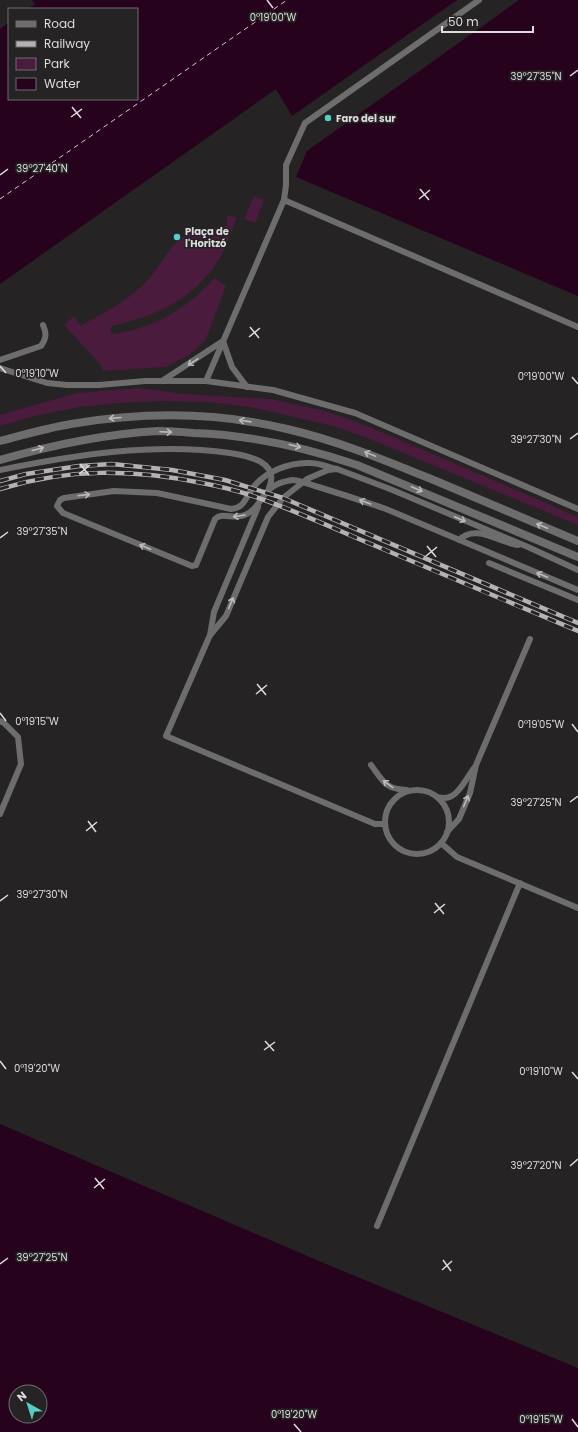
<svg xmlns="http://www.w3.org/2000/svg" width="578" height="1432" viewBox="0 0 578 1432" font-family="Poppins,sans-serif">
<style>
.green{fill:#4b1b3e}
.water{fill:#26021d;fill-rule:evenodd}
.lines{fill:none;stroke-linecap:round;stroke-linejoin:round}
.ferry{stroke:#f6b6e1;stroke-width:1;stroke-dasharray:5 4;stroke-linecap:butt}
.lane{stroke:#6e6d6e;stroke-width:6}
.street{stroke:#6e6d6e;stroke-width:8}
.rail-casing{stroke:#b4b2b3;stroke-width:4.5}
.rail{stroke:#252324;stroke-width:3;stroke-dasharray:9;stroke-linecap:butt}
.oneway{stroke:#bcbbbc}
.ticks{fill:none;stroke:#dedcdd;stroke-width:1.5}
.poi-dot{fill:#55cec5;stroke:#252324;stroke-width:1.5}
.labels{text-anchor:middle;stroke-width:3.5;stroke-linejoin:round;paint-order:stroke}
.poi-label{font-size:10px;font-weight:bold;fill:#dedcdd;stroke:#252324;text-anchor:start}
.ticks-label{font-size:10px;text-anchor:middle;fill:#dedcdd;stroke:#252324;stroke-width:3.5;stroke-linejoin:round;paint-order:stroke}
</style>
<rect width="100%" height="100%" fill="#252324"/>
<g class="green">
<polygon points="254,196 264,200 255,223 244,219"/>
<path d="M227 216 237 217C232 229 228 242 222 254 198 297 158 316 112 326L110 329 112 334C152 329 188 309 214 278L226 286 205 341 189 355 166 367 102 371 101 365 64 325 74 316 80 326C102 314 124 303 142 286 160 270 170 239 194 231 204 227 216 227 227 226Z"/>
<polygon points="140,388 184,394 271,399 325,411 346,418 391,436 578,517 578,525 370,439 333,426 251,407 208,402 160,401 119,403 80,407 39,415 0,426 0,415 77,393"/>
</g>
<g class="water">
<polygon points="32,0 457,0 292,116 276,89 0,284 0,29 9,22 9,99 137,99 137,9 28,9 35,4"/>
<polygon points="519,0 578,0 578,296 296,177 307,151"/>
<path d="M0 1124 326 1264 578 1368V1432H0ZM16 1392H40V1416H16Z"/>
</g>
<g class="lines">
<polyline class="ferry" points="0,199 287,0"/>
<g class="lane">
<polyline points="284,200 578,327"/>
<path d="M0 360 41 346C46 339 47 334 43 325"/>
<polyline points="0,368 47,383 67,385 99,385 145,381 206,381 273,390 355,413 578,509"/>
<polyline points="162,381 223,341 232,367 247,387"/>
<polyline points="206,381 284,200 286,185 286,165 305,123 479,0"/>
<path d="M337 469C328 467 319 463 310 463 289 462 264 472 252 489 245 499 244 508 231 509L157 493 114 491 64 498 60 500 57 506 63 513 192 566 196 565 215 519C223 511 235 521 247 514 260 508 262 492 274 486 279 483 286 481 292 480 299 480 308 484 315 486 339 493 362 501 386 509L578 590"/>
<path d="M0 470C74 455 155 442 230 453 249 456 280 462 269 488"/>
<polyline points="258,507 214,612 210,635 166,736 375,824 384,824"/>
<path d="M459 540C476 523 499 543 518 545"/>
<polyline points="489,563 578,600"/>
<polyline points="211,634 226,616 268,517 283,498 307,479 328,470 337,469 390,489 528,547 578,570"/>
<polyline points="0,721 4,723 18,737 21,764 0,814"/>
<path d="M371 765C384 782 385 789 407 790"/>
<circle cx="417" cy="822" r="32"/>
<path d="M438 797C456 803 465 780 474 768"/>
<polyline points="447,832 459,819 470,793 476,765 530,639"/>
<polyline points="441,843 457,857 578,908"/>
<polyline points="377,1226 520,883"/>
</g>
<g class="street">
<path d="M0 441C23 435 47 428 71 424 142 412 217 412 287 429 339 441 387 461 436 481 483 501 531 521 578 541"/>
<path d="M0 460C52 445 104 434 158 431 170 431 182 432 194 433 250 435 304 447 357 465L578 557"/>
</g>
<g class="rail-casing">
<g id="rail">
<polyline points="0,481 26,474 79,466 112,464 172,470 225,480 283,498 578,623"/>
<path d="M0 489C68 468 133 469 202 483 218 486 235 490 250 495 295 510 339 531 383 549 448 577 513 604 578 631"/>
</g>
</g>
<use href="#rail" class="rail"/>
</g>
<defs><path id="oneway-shaft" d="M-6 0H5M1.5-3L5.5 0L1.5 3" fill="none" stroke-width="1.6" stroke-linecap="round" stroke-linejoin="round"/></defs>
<g class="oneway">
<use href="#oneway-shaft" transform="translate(193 362) rotate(146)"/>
<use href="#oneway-shaft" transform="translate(115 418) rotate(175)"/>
<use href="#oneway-shaft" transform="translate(245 421) rotate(-172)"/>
<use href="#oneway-shaft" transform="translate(166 432) rotate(2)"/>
<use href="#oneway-shaft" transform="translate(295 446) rotate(14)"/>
<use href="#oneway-shaft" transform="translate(38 449) rotate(-15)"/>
<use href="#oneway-shaft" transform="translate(370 454) rotate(-158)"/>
<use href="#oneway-shaft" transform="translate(417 489) rotate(23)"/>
<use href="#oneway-shaft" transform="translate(84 495) rotate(-7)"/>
<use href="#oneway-shaft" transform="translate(365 502) rotate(-160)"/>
<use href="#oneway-shaft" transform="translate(239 516) rotate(171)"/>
<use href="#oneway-shaft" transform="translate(460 519) rotate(23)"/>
<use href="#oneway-shaft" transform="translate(542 526) rotate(-157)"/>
<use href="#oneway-shaft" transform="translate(145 547) rotate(-157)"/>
<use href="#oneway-shaft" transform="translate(542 575) rotate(-157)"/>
<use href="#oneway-shaft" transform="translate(231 603) rotate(-67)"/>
<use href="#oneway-shaft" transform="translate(388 784) rotate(-144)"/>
<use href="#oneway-shaft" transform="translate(466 801) rotate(-67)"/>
</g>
<path class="ticks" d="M267 0 273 8M570 76 578 70M72 107 81 118M71 117 82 109M0 175 8 169M420 189 429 200M419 199 430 190M250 327 259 338M249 337 260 328M0 366 6 373M572 377 578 384M570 439 578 433M80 464 89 475M79 474 90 465M0 538 8 532M427 546 436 557M426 556 437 547M257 684 266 695M256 694 267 685M0 713 6 721M572 724 578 732M570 802 578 796M88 821 96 832M86 831 97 822M0 901 8 895M435 903 444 914M434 913 445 904M265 1041 274 1051M264 1050 275 1042M0 1061 6 1069M572 1072 578 1079M570 1166 578 1159M95 1178 104 1189M94 1188 105 1179M443 1260 451 1271M0 1264 8 1258M442 1270 452 1261M572 1419 578 1427M294 1424 301 1432"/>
<g class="poi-dot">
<circle cx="328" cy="118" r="4"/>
<circle cx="177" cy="237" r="4"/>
</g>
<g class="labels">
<g class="poi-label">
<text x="336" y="122">Faro del sur</text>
<text x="185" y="235">Plaça de<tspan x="185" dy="12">l'Horitzó</tspan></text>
</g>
</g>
<g class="ticks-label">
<text x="273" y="21">0°19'00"W</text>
<text x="536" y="80">39°27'35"N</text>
<text x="42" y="172">39°27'40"N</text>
<text x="37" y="377">0°19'10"W</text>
<text x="541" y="380">0°19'00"W</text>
<text x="536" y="443">39°27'30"N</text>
<text x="42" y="535">39°27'35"N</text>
<text x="37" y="725">0°19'15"W</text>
<text x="541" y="728">0°19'05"W</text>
<text x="536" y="806">39°27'25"N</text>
<text x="42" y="898">39°27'30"N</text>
<text x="37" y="1072">0°19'20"W</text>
<text x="541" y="1075">0°19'10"W</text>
<text x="536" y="1169">39°27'20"N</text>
<text x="42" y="1261">39°27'25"N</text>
<text x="294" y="1418">0°19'20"W</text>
<text x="541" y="1423">0°19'15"W</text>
</g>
<rect x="8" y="8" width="130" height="92" fill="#252324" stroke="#6f6d6e"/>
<rect x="16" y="21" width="20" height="6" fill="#6e6d6e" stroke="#6f6d6e"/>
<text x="44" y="28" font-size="12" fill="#dedcdd">Road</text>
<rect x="16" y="41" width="20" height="6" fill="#b4b2b3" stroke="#6f6d6e"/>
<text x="44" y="48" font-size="12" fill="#dedcdd">Railway</text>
<rect x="16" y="58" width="20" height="12" fill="#4b1b3e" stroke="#6f6d6e"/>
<text x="44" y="68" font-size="12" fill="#dedcdd">Park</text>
<rect x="16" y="78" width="20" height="12" fill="#26021d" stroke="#6f6d6e"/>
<text x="44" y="88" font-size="12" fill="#dedcdd">Water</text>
<g transform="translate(28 1404) rotate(321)"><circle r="19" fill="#252324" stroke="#6f6d6e"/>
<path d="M0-3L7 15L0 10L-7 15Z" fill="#55cec5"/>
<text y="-6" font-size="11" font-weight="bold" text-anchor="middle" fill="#dedcdd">N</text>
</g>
<path d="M442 26v6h91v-6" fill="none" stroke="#dedcdd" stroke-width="2"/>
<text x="448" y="26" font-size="12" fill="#dedcdd" stroke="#252324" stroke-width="3" paint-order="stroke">50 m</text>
</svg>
